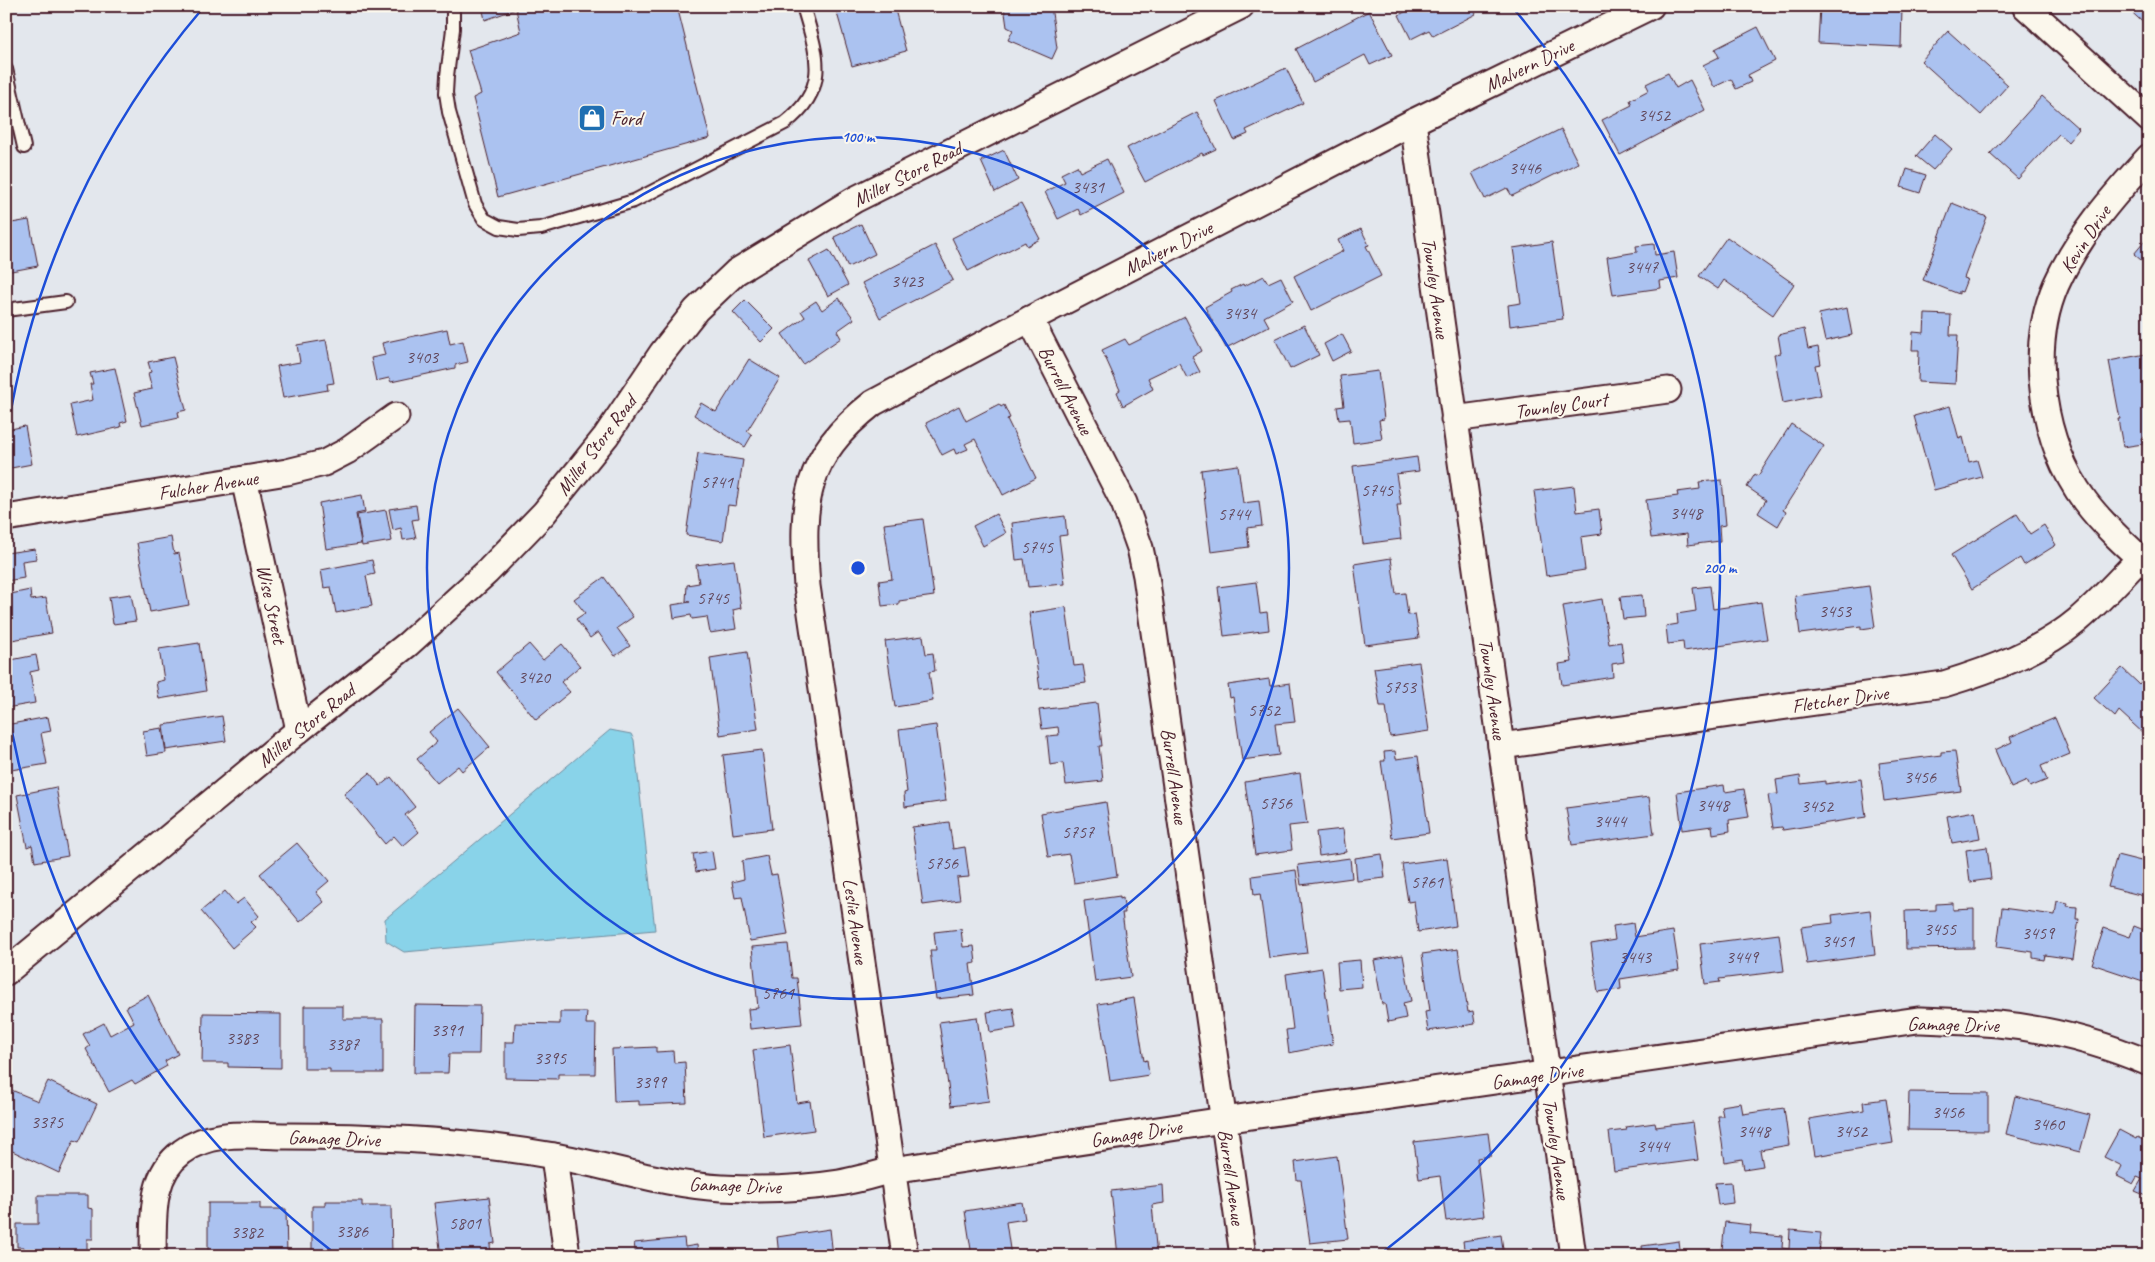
<svg xmlns="http://www.w3.org/2000/svg" width="2155" height="1262" viewBox="0 0 2155 1262" font-family="Caveat,sans-serif">
<style>
.water{fill:#89d3e9;stroke:#708b9d}
.building{fill:#abc2f0;stroke:#4a1f2b}
.lines{fill:none;stroke-linecap:round;stroke-linejoin:round}
.lane-casing{stroke:#4a1f2b;stroke-width:16}
.street-casing{stroke:#4a1f2b;stroke-width:29}
.lane{stroke:#fbf7ec;stroke-width:12}
.street{stroke:#fbf7ec;stroke-width:25}
.ring{fill:none;stroke:#1d4ed8;stroke-width:2.5}
.labels{text-anchor:middle;stroke-width:4;stroke-linejoin:round;paint-order:stroke}
.number-label{font-size:18px;fill:#62485c}
.street-label{font-size:20px;fill:#4a1f2b;stroke:#fbf7ec}
.poi-label{font-size:20px;fill:#4a1f2b;stroke:#fbf7ec;text-anchor:start}
.centre{fill:#1d4ed8;stroke:#fbf7ec;stroke-width:2.5}
.ring-label{font-size:15px;text-anchor:middle;font-weight:bold;fill:#1d4ed8;stroke:#fbf7ec;stroke-width:4;stroke-linejoin:round;paint-order:stroke}
</style>
<rect width="100%" height="100%" fill="#e3e7ed"/>
<filter id="ink" filterUnits="userSpaceOnUse"><feTurbulence type="fractalNoise" baseFrequency=".02" numOctaves="2"/><feDisplacementMap in="SourceGraphic" scale="10" xChannelSelector="R" yChannelSelector="G"/><feConvolveMatrix kernelMatrix="1 2 1 2 8 2 1 2 1" color-interpolation-filters="sRGB"/></filter>
<g filter="url(#ink)">
<polygon class="water" points="610,730 631,734 634,740 655,930 404,952 386,941 385,919"/>
<g class="building">
<polygon points="482,6 677,6 710,138 498,197 473,98 481,94 468,50 521,32 516,9 485,20"/>
<polygon points="835,6 894,6 906,51 852,66"/>
<polygon points="1004,6 1051,6 1057,48 1052,59 1008,40 1013,30 1007,27"/>
<polygon points="1416,6 1472,6 1476,14 1433,36 1429,30 1411,39 1399,15"/>
<polygon points="1820,6 1902,8 1901,47 1818,43"/>
<polygon points="2125,6 2149,6 2149,28"/>
<polygon points="1369,11 1392,55 1370,65 1365,55 1313,82 1296,49"/>
<polygon points="1758,27 1775,61 1748,75 1751,82 1736,89 1731,79 1714,87 1703,65 1719,57 1715,49"/>
<polygon points="1948,31 2008,85 1981,115 1921,61"/>
<polygon points="1286,68 1303,103 1246,130 1248,134 1234,140 1216,101"/>
<polygon points="1668,73 1676,88 1690,80 1705,110 1620,155 1602,120 1632,105 1630,100 1649,90 1646,84"/>
<polygon points="2042,96 2079,129 2068,142 2059,134 2018,179 1990,154"/>
<polygon points="1197,112 1216,149 1203,155 1202,153 1145,182 1127,148"/>
<polygon points="1561,129 1578,163 1512,196 1507,188 1485,199 1472,173"/>
<polygon points="1935,134 1952,149 1933,170 1916,156"/>
<polygon points="1004,150 1018,180 995,192 981,161"/>
<polygon points="1107,159 1124,193 1081,215 1078,209 1058,219 1045,192 1065,182 1061,174 1077,166 1080,172"/>
<polygon points="1907,169 1926,175 1920,193 1901,187"/>
<polygon points="1021,203 1040,239 1027,246 1025,242 968,271 952,238"/>
<polygon points="1952,203 1987,217 1964,278 1967,279 1962,292 1959,291 1959,294 1923,280"/>
<polygon points="29,220 38,266 6,272 6,224"/>
<polygon points="861,224 875,254 848,267 834,237"/>
<polygon points="1361,229 1369,245 1366,246 1381,276 1311,311 1294,276 1343,251 1338,240"/>
<polygon points="2149,236 2149,267 2134,254"/>
<polygon points="1727,237 1794,284 1773,315 1724,280 1718,289 1699,276"/>
<polygon points="1552,242 1563,319 1510,326 1508,305 1521,303 1513,248"/>
<polygon points="1654,244 1655,255 1674,252 1678,278 1660,281 1661,288 1613,295 1607,257 1637,252 1636,246"/>
<polygon points="935,245 953,280 880,318 862,283"/>
<polygon points="829,250 848,285 828,296 809,261"/>
<polygon points="1264,276 1268,283 1281,277 1293,301 1264,317 1269,326 1226,348 1205,307 1232,292 1231,290 1243,284 1244,286"/>
<polygon points="839,298 854,319 837,331 841,338 803,364 782,334 805,317 801,311 816,301 822,310"/>
<polygon points="745,300 774,329 761,342 733,312"/>
<polygon points="1847,308 1852,335 1825,341 1819,314"/>
<polygon points="1925,314 1951,315 1950,335 1958,335 1955,384 1918,382 1919,350 1912,350 1913,332 1924,333"/>
<polygon points="1185,317 1202,351 1192,357 1200,372 1187,378 1179,363 1148,378 1153,389 1123,406 1117,392 1120,390 1102,350 1125,339 1129,345"/>
<polygon points="1304,325 1319,355 1290,369 1275,339"/>
<polygon points="447,329 450,344 463,341 468,362 455,365 455,368 391,382 389,378 376,381 371,358 385,355 382,343"/>
<polygon points="1804,329 1808,349 1818,347 1821,364 1815,365 1821,395 1783,403 1774,354 1781,353 1778,335"/>
<polygon points="1342,334 1351,351 1332,361 1324,344"/>
<polygon points="326,340 334,383 327,384 328,390 283,398 277,366 300,362 297,345"/>
<polygon points="2146,354 2149,368 2149,436 2141,438 2143,444 2123,447 2118,419 2120,419 2109,361"/>
<polygon points="173,357 186,410 178,412 179,417 142,425 134,393 152,389 148,373 151,372 148,362"/>
<polygon points="749,359 780,378 747,431 752,435 745,447 694,415 701,403 716,412"/>
<polygon points="115,368 127,421 120,423 121,427 77,437 70,405 93,400 90,384 93,384 90,373"/>
<polygon points="1378,371 1384,419 1379,420 1382,439 1353,443 1350,419 1339,420 1337,407 1344,406 1340,376"/>
<polygon points="999,404 1001,407 1004,405 1010,418 1007,419 1036,478 1003,495 975,439 965,444 968,449 956,454 954,449 942,455 926,423 959,406 966,421"/>
<polygon points="1950,406 1959,439 1963,437 1969,462 1977,460 1982,477 1934,490 1914,416"/>
<polygon points="1791,424 1824,446 1783,510 1786,512 1778,526 1758,513 1766,500 1747,487 1755,474 1758,476"/>
<polygon points="25,426 32,464 6,469 6,430"/>
<polygon points="698,453 743,460 736,506 728,505 723,541 686,535"/>
<polygon points="1417,457 1419,471 1396,474 1401,505 1397,505 1401,539 1363,544 1353,466"/>
<polygon points="1238,465 1243,503 1259,501 1262,526 1247,528 1249,547 1211,552 1201,470"/>
<polygon points="1722,480 1726,525 1719,526 1720,541 1688,545 1687,534 1651,538 1646,500 1678,496 1677,492 1700,489 1699,482"/>
<polygon points="1574,486 1577,512 1599,509 1602,534 1581,537 1585,570 1546,576 1534,491"/>
<polygon points="362,495 365,512 356,514 361,544 326,549 319,503"/>
<polygon points="416,505 418,519 412,520 416,538 403,540 401,528 393,530 389,509"/>
<polygon points="386,510 392,541 362,546 357,515"/>
<polygon points="996,514 1006,533 983,546 973,526"/>
<polygon points="2017,514 2030,534 2044,525 2056,545 2024,565 2020,558 1972,589 1951,555"/>
<polygon points="1065,516 1067,535 1059,536 1065,584 1028,587 1024,559 1016,560 1012,523"/>
<polygon points="923,519 934,596 899,601 899,604 882,606 879,581 892,579 884,524"/>
<polygon points="171,537 174,554 179,553 189,605 150,612 137,543"/>
<polygon points="35,549 36,559 22,561 24,578 6,581 6,553"/>
<polygon points="1391,558 1396,594 1405,593 1408,615 1415,614 1419,638 1365,645 1354,564"/>
<polygon points="372,560 375,574 366,576 372,606 336,613 331,587 324,588 321,570"/>
<polygon points="734,560 741,608 733,610 736,629 710,633 707,617 692,619 691,615 674,618 672,605 690,602 686,601 687,585 699,583 696,565"/>
<polygon points="604,577 633,617 617,628 630,646 615,656 598,632 590,638 576,619 585,613 574,599"/>
<polygon points="1256,582 1260,613 1267,612 1269,630 1224,636 1218,587"/>
<polygon points="1710,586 1713,609 1761,602 1767,639 1684,651 1683,642 1668,644 1666,626 1678,624 1677,614 1696,611 1693,588"/>
<polygon points="1869,586 1875,627 1861,629 1861,626 1800,634 1795,596"/>
<polygon points="30,590 31,600 46,598 52,633 6,641 6,595"/>
<polygon points="131,594 136,621 113,624 109,597"/>
<polygon points="1642,595 1644,617 1623,619 1620,597"/>
<polygon points="1602,599 1609,644 1621,642 1624,662 1612,664 1613,677 1562,685 1559,664 1572,662 1563,606"/>
<polygon points="1066,607 1074,666 1083,665 1086,683 1040,689 1029,613"/>
<polygon points="923,636 926,654 933,653 935,671 929,672 933,701 895,707 885,641"/>
<polygon points="199,643 206,691 159,699 156,682 164,680 159,649"/>
<polygon points="529,644 543,660 562,644 580,666 561,682 570,692 536,720 496,672"/>
<polygon points="747,652 758,729 720,735 710,658"/>
<polygon points="36,655 39,670 30,672 35,703 6,708 6,661"/>
<polygon points="1419,662 1429,731 1390,737 1386,706 1380,706 1374,668"/>
<polygon points="2122,668 2139,684 2149,673 2149,729 2144,734 2119,711 2115,717 2094,698"/>
<polygon points="1269,679 1270,686 1290,683 1295,722 1275,724 1279,755 1242,760 1233,697 1230,698 1228,685"/>
<polygon points="1097,703 1102,746 1099,746 1103,781 1066,785 1063,763 1050,765 1047,736 1059,735 1058,727 1042,729 1039,710"/>
<polygon points="458,708 490,747 462,771 458,766 437,783 417,759 437,742 429,732"/>
<polygon points="222,716 226,741 166,750 163,725"/>
<polygon points="48,717 51,731 41,733 47,764 11,770 6,744 6,725"/>
<polygon points="2055,718 2070,754 2041,766 2047,780 2030,787 2027,781 2011,788 1995,750 2012,742 2010,737"/>
<polygon points="936,725 946,801 905,807 904,793 907,792 899,730"/>
<polygon points="162,728 166,753 147,756 143,731"/>
<polygon points="762,750 772,829 733,834 723,755"/>
<polygon points="1395,751 1396,759 1418,756 1429,833 1392,838 1381,761 1385,761 1384,752"/>
<polygon points="1955,751 1961,791 1884,801 1879,763 1941,755 1941,752"/>
<polygon points="370,773 380,786 391,777 415,807 405,815 419,832 403,846 394,836 385,844 344,794"/>
<polygon points="1300,773 1307,824 1289,826 1292,850 1255,855 1245,782"/>
<polygon points="1800,776 1801,784 1825,781 1825,784 1861,779 1866,817 1783,830 1782,827 1773,828 1768,795 1778,794 1776,780"/>
<polygon points="1724,785 1725,792 1744,789 1749,817 1729,820 1730,831 1713,834 1712,826 1682,830 1677,792"/>
<polygon points="56,787 68,856 35,862 32,845 27,847 17,795"/>
<polygon points="1649,797 1654,834 1572,845 1566,808"/>
<polygon points="1106,802 1117,876 1074,883 1069,854 1048,857 1041,813"/>
<polygon points="2149,803 2149,813 2144,809"/>
<polygon points="1975,811 1980,838 1952,843 1947,816"/>
<polygon points="949,822 953,849 965,847 969,877 957,878 960,900 923,905 912,827"/>
<polygon points="1343,829 1346,852 1319,856 1316,832"/>
<polygon points="297,843 329,881 316,892 324,902 300,922 260,874"/>
<polygon points="1987,847 1991,879 1970,882 1966,850"/>
<polygon points="712,851 715,869 696,872 693,854"/>
<polygon points="1382,854 1385,878 1357,881 1355,858"/>
<polygon points="2117,855 2149,863 2149,877 2144,896 2108,887"/>
<polygon points="767,856 771,875 777,874 788,935 750,941 742,897 735,898 732,882 744,879 742,861"/>
<polygon points="1350,858 1352,878 1301,885 1298,865"/>
<polygon points="1447,858 1456,926 1418,932 1414,901 1408,902 1402,864"/>
<polygon points="1296,870 1307,953 1269,958 1260,894 1254,895 1252,876"/>
<polygon points="225,891 236,904 244,898 259,916 251,922 256,927 232,948 201,911"/>
<polygon points="1120,896 1120,899 1123,898 1125,913 1122,913 1131,977 1095,982 1084,901"/>
<polygon points="2057,901 2068,903 2067,906 2077,907 2076,919 2079,919 2073,959 2045,955 2044,960 2033,958 2033,952 1997,947 2002,908 2055,915"/>
<polygon points="1953,903 1953,910 1974,909 1974,948 1906,949 1905,911 1936,910 1936,904"/>
<polygon points="1870,910 1875,955 1807,964 1801,927 1833,923 1832,915"/>
<polygon points="1633,923 1635,937 1673,931 1679,970 1620,979 1621,989 1598,992 1591,944 1615,940 1613,926"/>
<polygon points="2134,926 2149,932 2149,983 2092,964 2104,928 2130,937"/>
<polygon points="961,929 963,947 974,946 976,963 970,964 974,995 936,999 930,950 936,950 934,932"/>
<polygon points="1779,934 1784,971 1719,979 1720,982 1705,984 1700,944"/>
<polygon points="788,944 792,978 797,978 802,1024 750,1029 748,1009 758,1008 752,947"/>
<polygon points="1458,949 1468,1012 1473,1011 1475,1024 1428,1031 1425,1012 1430,1011 1422,954"/>
<polygon points="1403,955 1411,1001 1403,1003 1406,1018 1388,1022 1385,1004 1382,1004 1374,960"/>
<polygon points="1360,960 1362,987 1339,989 1337,962"/>
<polygon points="1322,968 1333,1044 1289,1053 1286,1030 1293,1029 1286,974"/>
<polygon points="148,995 178,1054 165,1061 167,1066 135,1084 132,1080 109,1092 86,1049 90,1046 83,1034 104,1023 110,1035 134,1022 126,1007"/>
<polygon points="1134,998 1144,1061 1147,1060 1149,1075 1110,1081 1098,1004"/>
<polygon points="415,1005 480,1006 479,1054 449,1054 448,1073 414,1073"/>
<polygon points="304,1006 343,1006 343,1019 383,1019 383,1073 330,1073 330,1069 304,1069"/>
<polygon points="1013,1008 1016,1028 990,1032 987,1012"/>
<polygon points="560,1012 587,1012 586,1024 596,1024 595,1074 558,1074 558,1079 505,1078 505,1042 514,1042 515,1023 560,1024"/>
<polygon points="203,1013 281,1014 281,1068 228,1067 228,1063 202,1063"/>
<polygon points="977,1017 989,1101 951,1106 939,1022"/>
<polygon points="790,1045 797,1103 810,1101 814,1130 764,1137 753,1050"/>
<polygon points="656,1047 656,1052 673,1051 674,1063 685,1062 687,1103 639,1105 639,1101 614,1102 612,1049"/>
<polygon points="48,1081 97,1104 79,1142 74,1140 59,1173 6,1148 6,1095 9,1089 38,1101"/>
<polygon points="1909,1092 1988,1093 1988,1131 1908,1130"/>
<polygon points="2015,1096 2090,1115 2080,1152 2006,1134"/>
<polygon points="1886,1099 1893,1143 1815,1156 1809,1119 1864,1110 1863,1102"/>
<polygon points="1741,1103 1743,1114 1784,1108 1789,1145 1760,1150 1763,1166 1744,1169 1742,1159 1725,1162 1718,1116 1723,1116 1721,1106"/>
<polygon points="1693,1122 1698,1160 1614,1171 1609,1132 1627,1130 1626,1127 1655,1123 1656,1127"/>
<polygon points="2119,1130 2136,1139 2137,1137 2149,1143 2149,1197 2135,1191 2142,1179 2137,1177 2133,1184 2117,1176 2122,1166 2104,1157"/>
<polygon points="1488,1133 1491,1156 1477,1158 1484,1216 1446,1221 1440,1176 1419,1179 1414,1142"/>
<polygon points="1337,1156 1348,1239 1310,1243 1301,1180 1297,1180 1295,1162"/>
<polygon points="1731,1182 1733,1203 1718,1205 1715,1183"/>
<polygon points="1163,1185 1164,1203 1152,1205 1157,1256 1118,1256 1111,1191"/>
<polygon points="38,1195 88,1195 88,1208 93,1209 93,1239 87,1239 87,1256 24,1256 24,1247 17,1247 17,1224 38,1224"/>
<polygon points="489,1197 495,1243 490,1244 491,1256 441,1256 434,1203"/>
<polygon points="325,1201 362,1201 362,1206 391,1206 392,1256 312,1255 312,1206 325,1206"/>
<polygon points="1022,1202 1025,1219 1006,1222 1011,1256 972,1256 965,1211"/>
<polygon points="208,1203 260,1203 260,1209 286,1209 287,1256 208,1256"/>
<polygon points="1725,1222 1751,1225 1750,1233 1783,1236 1782,1248 1789,1249 1790,1230 1821,1233 1819,1255 1738,1256 1738,1251 1722,1250"/>
<polygon points="830,1229 833,1256 779,1256 777,1237"/>
<polygon points="1501,1235 1504,1256 1465,1256 1463,1241"/>
<polygon points="684,1238 685,1247 697,1245 698,1256 636,1256 634,1243"/>
<polygon points="1679,1241 1681,1256 1643,1256 1642,1246"/>
</g>
<g class="lines">
<g class="lane-casing">
<g id="lane">
<path d="M453 6V29L447 76 446 93 449 112 475 204 484 219 499 227 518 230 541 228 634 201 785 123C831 88 817 54 803 6"/>
<polyline points="6,69 24,147"/>
<polyline points="6,310 66,302"/>
</g>
</g>
<g class="street-casing">
<g id="street">
<polyline points="2025,6 2149,119"/>
<polyline points="1413,122 1573,1256"/>
<path d="M2149 157C2113 196 2078 236 2056 285 2027 352 2043 444 2085 501 2104 526 2126 546 2149 566"/>
<polyline points="1030,319 1124,503 1140,548 1146,576 1243,1256"/>
<polyline points="1454,419 1668,390"/>
<polyline points="244,479 299,730"/>
<polyline points="6,518 287,472 324,463 347,451 396,416"/>
<path d="M1501 746 1944 684C1990 670 2040 652 2078 620 2100 601 2120 579 2140 558"/>
<polyline points="6,972 299,730 408,644 487,572 544,513 606,436 662,353 696,310 736,272 854,200 1241,6"/>
<polyline points="554,1156 567,1256"/>
<path d="M153 1256C154 1219 149 1176 182 1152 212 1129 252 1136 287 1136 376 1136 466 1140 554 1156 610 1166 665 1185 722 1188 760 1190 801 1189 839 1183 856 1180 874 1175 892 1170L1224 1120 1918 1020C1944 1021 1971 1022 1998 1024 2049 1029 2102 1043 2149 1063"/>
<path d="M905 1256 807 586C801 502 803 458 873 403L1030 319 1413 122 1651 6"/>
</g>
</g>
<use href="#lane" class="lane"/>
<use href="#street" class="street"/>
</g>
</g>
<g class="ring">
<circle cx="858" cy="568" r="431"/>
<path d="M333 1252A862 862 0 0 1 7 703M7 433A862 862 0 0 1 203 8M1513 8A862 862 0 0 1 1383 1252"/>
</g>
<defs>
<g id="shop-square" transform="scale(1.4375)"><rect x="-9" y="-9" width="18" height="18" rx="4" fill="#1f6fb2" stroke="#fbf7ec"/><path d="M-5-2.5h2.3a2.7 3.5 0 0 1 5.4 0H5L5.5 6h-11ZM-1.5-2.5h3a1.5 2.3 0 0 0-3 0Z" fill="#fff"/></g>
</defs>
<g fill-rule="evenodd">
<use href="#shop-square" x="592" y="118"/>
</g>
<g class="labels">
<g class="number-label">
<text x="1654" y="121">3452</text>
<text x="1525" y="174">3446</text>
<text x="1088" y="193">3431</text>
<text x="1642" y="273">3447</text>
<text x="907" y="287">3423</text>
<text x="1240" y="319">3434</text>
<text x="422" y="363">3403</text>
<text x="717" y="488">5741</text>
<text x="1377" y="496">5745</text>
<text x="1686" y="519">3448</text>
<text x="1234" y="520">5744</text>
<text x="1037" y="553">5745</text>
<text x="713" y="604">5745</text>
<text x="1835" y="617">3453</text>
<text x="534" y="683">3420</text>
<text x="1400" y="693">5753</text>
<text x="1264" y="716">5752</text>
<text x="1920" y="783">3456</text>
<text x="1276" y="809">5756</text>
<text x="1713" y="811">3448</text>
<text x="1817" y="812">3452</text>
<text x="1610" y="827">3444</text>
<text x="1078" y="838">5757</text>
<text x="942" y="869">5756</text>
<text x="1427" y="888">5761</text>
<text x="1940" y="935">3455</text>
<text x="2038" y="939">3459</text>
<text x="1838" y="947">3451</text>
<text x="1635" y="963">3443</text>
<text x="1742" y="963">3449</text>
<text x="778" y="999">5761</text>
<text x="447" y="1036">3391</text>
<text x="242" y="1044">3383</text>
<text x="343" y="1050">3387</text>
<text x="550" y="1064">3395</text>
<text x="650" y="1088">3399</text>
<text x="1948" y="1118">3456</text>
<text x="47" y="1128">3375</text>
<text x="2048" y="1130">3460</text>
<text x="1754" y="1137">3448</text>
<text x="1851" y="1137">3452</text>
<text x="1653" y="1152">3444</text>
<text x="465" y="1229">5801</text>
<text x="352" y="1237">3386</text>
<text x="247" y="1238">3382</text>
</g>
<g class="street-label">
<text transform="translate(1529 65) rotate(-26)" y="7">Malvern Drive</text>
<text transform="translate(907 174) rotate(-27)" y="7">Miller Store Road</text>
<text transform="translate(2085 239) rotate(-57)" y="7">Kevin Drive</text>
<text transform="translate(1168 248) rotate(-27)" y="7">Malvern Drive</text>
<text transform="translate(1436 288) rotate(82)" y="7">Townley Avenue</text>
<text transform="translate(1066 390) rotate(63)" y="7">Burrell Avenue</text>
<text transform="translate(1561 405) rotate(-8)" y="7">Townley Court</text>
<text transform="translate(596 445) rotate(-53)" y="7">Miller Store Road</text>
<text transform="translate(208 485) rotate(-9)" y="7">Fulcher Avenue</text>
<text transform="translate(272 604) rotate(78)" y="7">Wise Street</text>
<text transform="translate(1493 689) rotate(82)" y="7">Townley Avenue</text>
<text transform="translate(1840 699) rotate(-8)" y="7">Fletcher Drive</text>
<text transform="translate(306 725) rotate(-39)" y="7">Miller Store Road</text>
<text transform="translate(1175 776) rotate(82)" y="7">Burrell Avenue</text>
<text transform="translate(856 921) rotate(82)" y="7">Leslie Avenue</text>
<text transform="translate(1953 1024) rotate(1)" y="7">Gamage Drive</text>
<text transform="translate(1537 1076) rotate(-8)" y="7">Gamage Drive</text>
<text transform="translate(1136 1133) rotate(-9)" y="7">Gamage Drive</text>
<text transform="translate(334 1138) rotate(2)" y="7">Gamage Drive</text>
<text transform="translate(1557 1149) rotate(82)" y="7">Townley Avenue</text>
<text transform="translate(1232 1177) rotate(82)" y="7">Burrell Avenue</text>
<text transform="translate(735 1185) rotate(2)" y="7">Gamage Drive</text>
</g>
<g class="poi-label">
<text x="611" y="125">Ford</text>
</g>
</g>
<circle cx="858" cy="568" r="8" class="centre"/>
<g class="ring-label">
<text x="858" y="142">100 m</text>
<text x="1720" y="573">200 m</text>
</g>
<rect width="2155" height="1262" fill="none" stroke="#fbf7ec" stroke-width="25"/>
<rect x="12" y="12" width="2130" height="1237" fill="none" stroke="#4a1f2b" stroke-width="2" filter="url(#ink)"/>
</svg>
